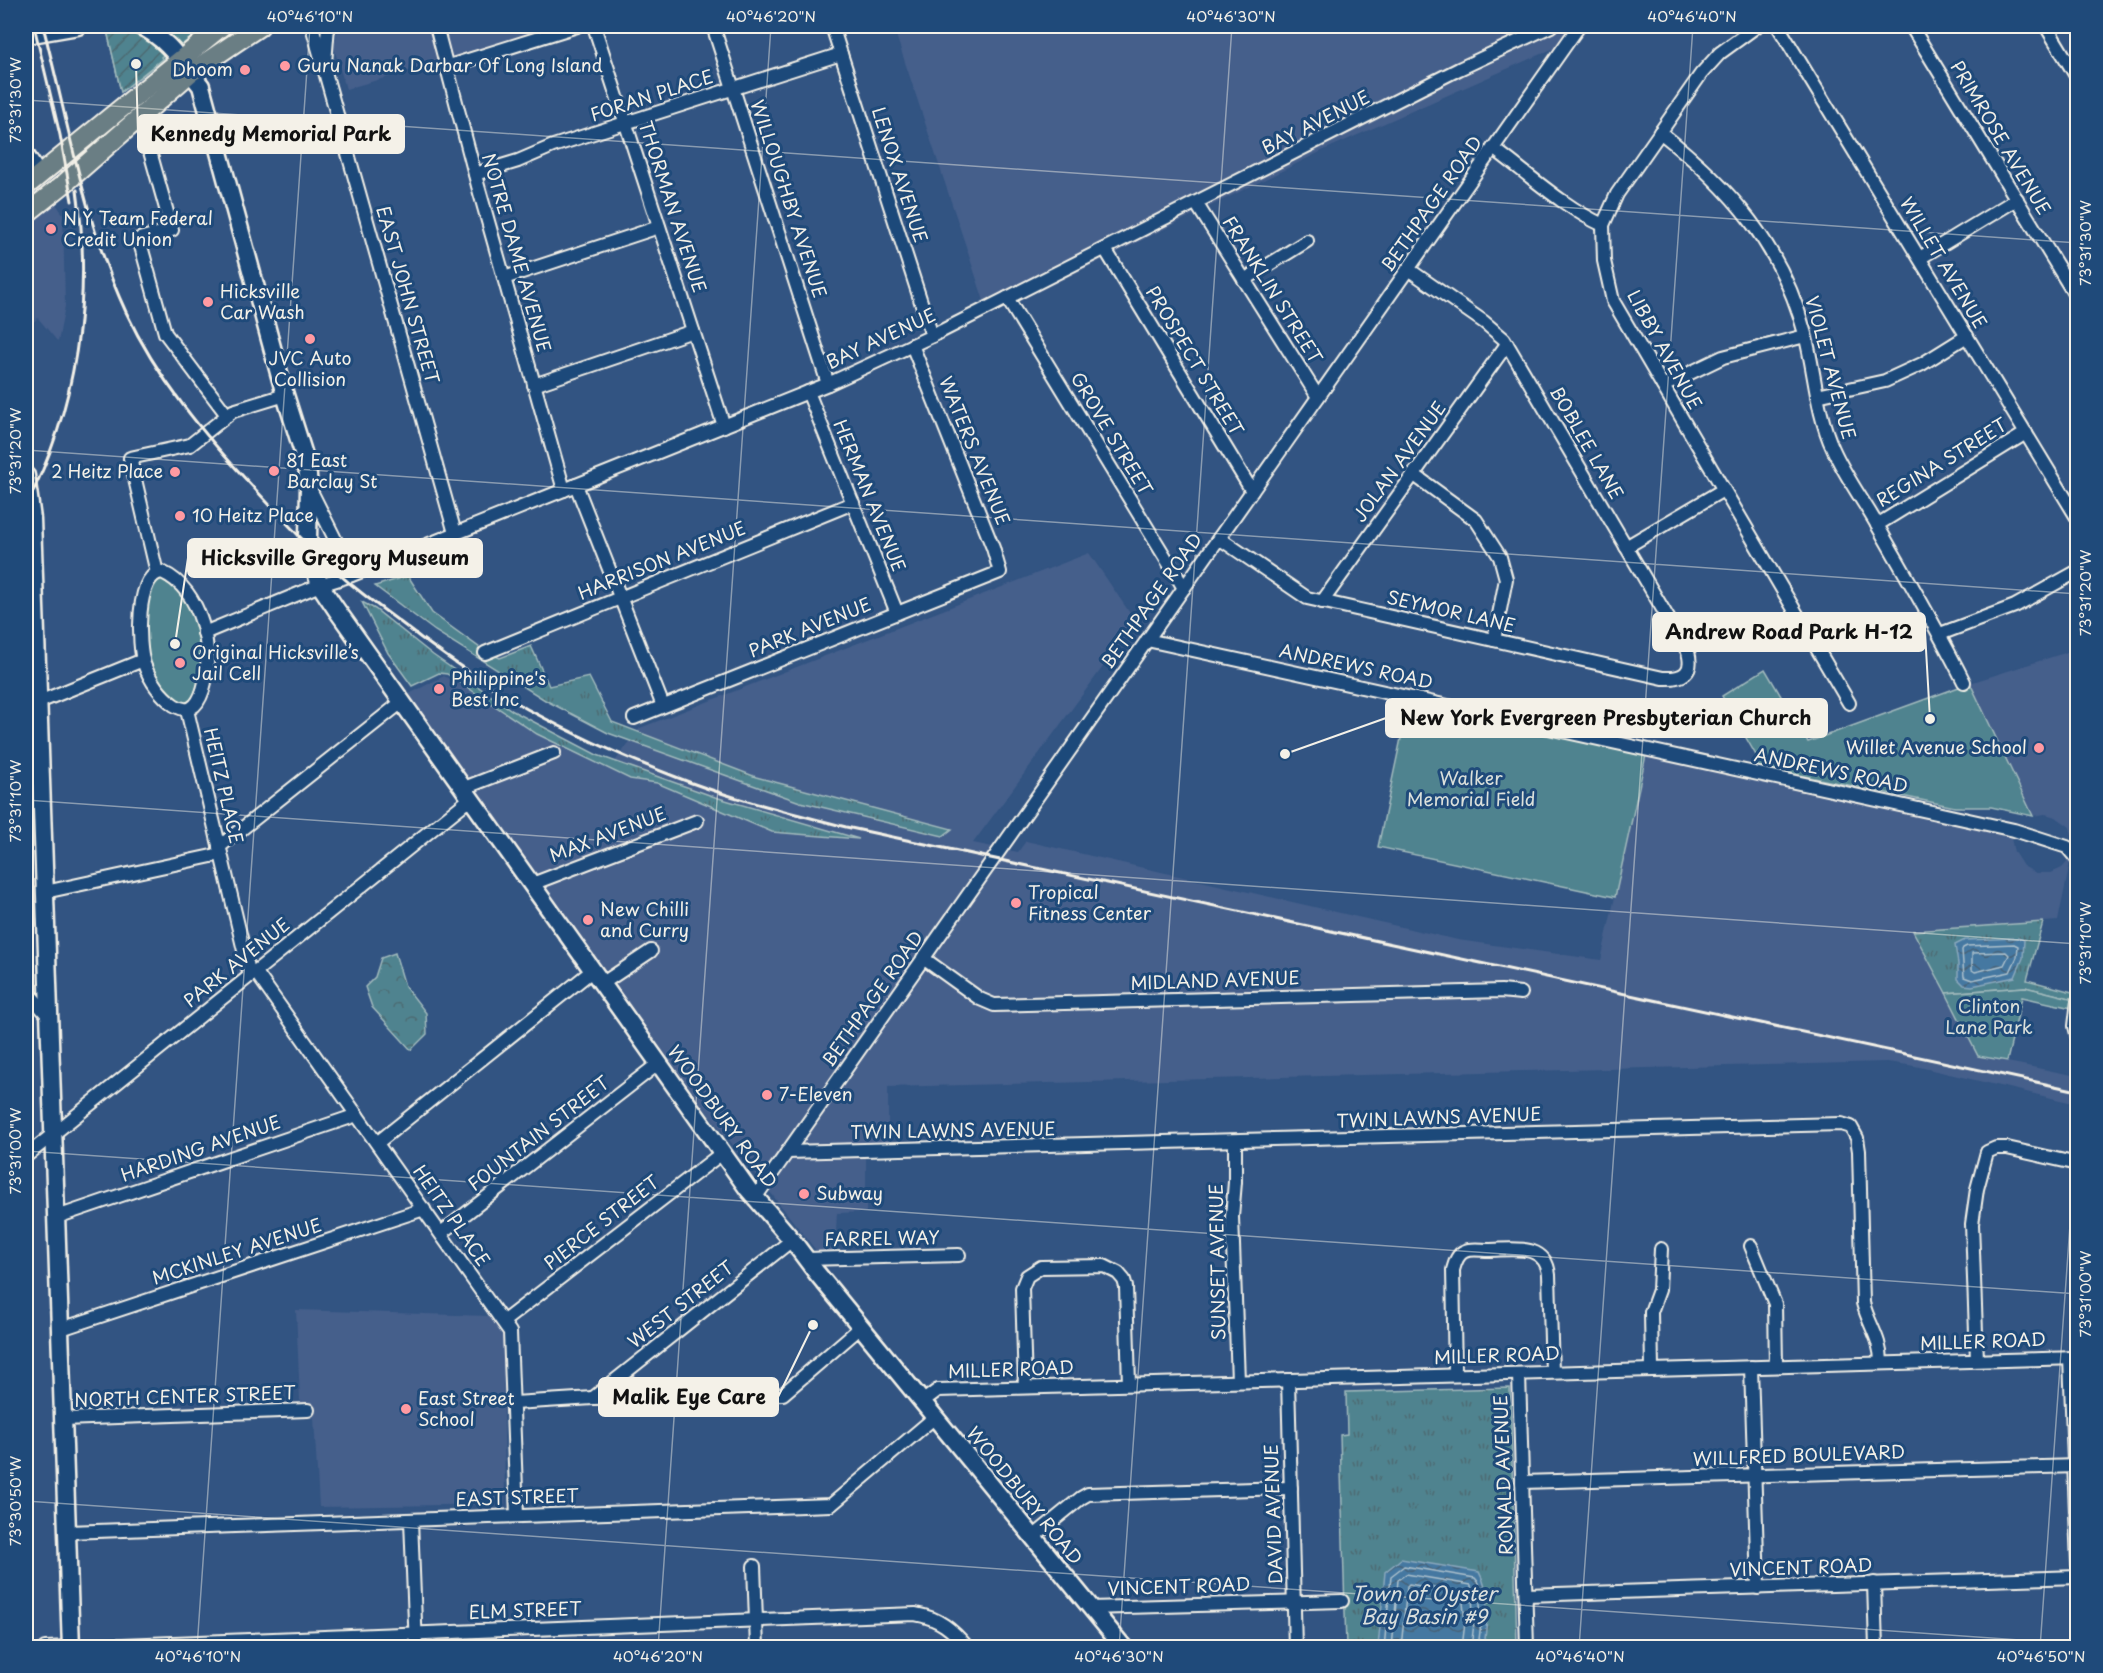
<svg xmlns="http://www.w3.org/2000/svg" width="2103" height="1673" viewBox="0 0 2103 1673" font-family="'Playpen Sans',sans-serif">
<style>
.built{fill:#455f8b}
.grass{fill:url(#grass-tufts);stroke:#a2babc;stroke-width:1.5}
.forest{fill:url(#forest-crowns);stroke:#a2babc;stroke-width:1.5}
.park{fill:#4f838f;stroke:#a2babc;stroke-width:1.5}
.garden{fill:url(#garden-furrows);stroke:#a2babc;stroke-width:1.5}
.water{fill:url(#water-waves);stroke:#8aa8bd;stroke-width:1.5}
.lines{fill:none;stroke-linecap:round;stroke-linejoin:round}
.shore{stroke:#aec1cc;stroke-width:1.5}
.minor-casing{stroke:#f4f1e8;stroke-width:16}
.tertiary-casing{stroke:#f4f1e8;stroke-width:20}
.secondary-casing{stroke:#f4f1e8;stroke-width:21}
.primary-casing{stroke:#f4f1e8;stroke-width:22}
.minor{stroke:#1f4a7a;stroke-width:12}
.tertiary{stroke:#1f4a7a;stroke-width:15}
.secondary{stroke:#1f4a7a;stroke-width:16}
.primary{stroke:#6b7e84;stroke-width:18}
.rail{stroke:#f4f1e8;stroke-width:3}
.ticks{fill:none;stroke:#f4f1e8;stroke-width:1.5;stroke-opacity:0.45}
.poi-dot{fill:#ff9aa2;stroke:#1f4a7a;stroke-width:2}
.labels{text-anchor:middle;stroke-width:6;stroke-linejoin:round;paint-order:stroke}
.poi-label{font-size:18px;fill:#f4f1e8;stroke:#1f4a7a;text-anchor:start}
.street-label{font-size:18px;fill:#f4f1e8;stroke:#1f4a7a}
.park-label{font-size:18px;fill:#dbe0db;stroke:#1f4a7a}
.water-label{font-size:20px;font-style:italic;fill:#dadfdd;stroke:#1f4a7a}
.leader{fill:none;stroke:#f4f1e8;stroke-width:2}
.callout-dot{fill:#f4f1e8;stroke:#1f4a7a;stroke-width:2}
.callout{fill:#f4f1e8;stroke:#f4f1e8;stroke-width:2}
.callout-label{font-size:20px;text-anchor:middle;font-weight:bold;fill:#111}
.neatline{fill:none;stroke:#f4f1e8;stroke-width:2}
.ticks-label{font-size:15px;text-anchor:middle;fill:#f4f1e8}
</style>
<defs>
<pattern id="grass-tufts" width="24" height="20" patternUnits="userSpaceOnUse" patternTransform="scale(1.5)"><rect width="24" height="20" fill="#4f838f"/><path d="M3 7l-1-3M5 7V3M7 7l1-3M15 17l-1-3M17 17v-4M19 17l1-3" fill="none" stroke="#4d6b72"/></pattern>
<pattern id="forest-crowns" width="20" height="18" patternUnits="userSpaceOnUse" patternTransform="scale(1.5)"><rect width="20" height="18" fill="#4f838f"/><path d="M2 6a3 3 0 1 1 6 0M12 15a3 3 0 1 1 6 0" fill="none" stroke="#4d6b72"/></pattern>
<pattern id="garden-furrows" width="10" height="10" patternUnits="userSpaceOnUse" patternTransform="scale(1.5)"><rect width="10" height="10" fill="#4f838f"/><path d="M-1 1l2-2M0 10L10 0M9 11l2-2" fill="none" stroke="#4d6b72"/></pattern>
<pattern id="water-waves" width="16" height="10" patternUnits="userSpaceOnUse" patternTransform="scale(1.5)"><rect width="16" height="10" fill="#4478a1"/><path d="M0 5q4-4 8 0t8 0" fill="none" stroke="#466278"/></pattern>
</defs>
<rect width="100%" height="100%" fill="#325482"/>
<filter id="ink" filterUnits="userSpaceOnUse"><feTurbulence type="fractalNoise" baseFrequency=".0167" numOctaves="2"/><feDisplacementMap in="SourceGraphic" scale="12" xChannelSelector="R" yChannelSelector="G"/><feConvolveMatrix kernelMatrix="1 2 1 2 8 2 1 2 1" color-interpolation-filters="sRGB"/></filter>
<g filter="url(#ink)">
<g class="built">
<polygon points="338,26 566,26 346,89 334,48"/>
<polygon points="893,26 1589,26 1584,35 1326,149 989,316"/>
<polygon points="56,204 63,214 65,306 58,342 38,318 26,328 26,228"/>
<polygon points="1089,553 1136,622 973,843 1018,852 1026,841 1458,940 1601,960 1646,757 1938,819 2011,838 2014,852 2023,866 2036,873 2051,873 2062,868 2071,858 2058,921 1914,931 1978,1056 2077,1076 2077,1104 1915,1066 1887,1062 888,1087 888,1147 866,1148 866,1212 837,1213 835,1251 818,1253 703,1107 409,694 444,676 610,768 640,728"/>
<polygon points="2077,649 2077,845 2074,842 2070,827 2056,817 2045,814 2033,816 1970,683"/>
<polygon points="296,1310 489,1316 503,1336 505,1504 319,1507 314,1418 300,1400"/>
</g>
<g class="grass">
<polygon points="408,576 432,613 483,650 500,658 531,646 549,686 589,677 612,722 756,777 952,829 943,836 800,802 608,733 545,700 435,631 375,586"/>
<polygon points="362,602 375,609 433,655 513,711 597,755 715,797 859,839 772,832 657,783 630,779 537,734 447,674 439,673 412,686 388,653"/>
<polygon points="2043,922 2027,980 2076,993 2074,999 2025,987 1946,993 1913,931"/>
<polygon points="1510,1388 1517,1647 1346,1647 1340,1435 1347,1434 1346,1392"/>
</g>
<polygon class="forest" points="395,953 405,986 426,1013 427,1034 411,1050 372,1007 365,987 375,977 381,958"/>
<g class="park">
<polygon points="106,26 206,26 121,92"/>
<polygon points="158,574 179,586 200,624 205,680 187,708 154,681 142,628 153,577"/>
<polygon points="1765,669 1808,742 1970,683 2033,816 1991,807 1955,807 1757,766 1757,757 1722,696"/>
<polygon points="1410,696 1646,755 1615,897 1378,847"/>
<polygon points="2025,987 2074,999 2072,1008 2022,997 2007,1061 1978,1056 1946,993"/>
</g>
<path class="garden" d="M106 26C140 25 143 31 166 53L161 57 162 59 121 92Z"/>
<g class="water">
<polygon points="2018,938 2024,940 2023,958 2015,977 1972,986 1964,985 1958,979 1958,964 1955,945 1965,940"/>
<path d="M1401 1559 1479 1572C1491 1592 1487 1624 1484 1647H1378L1385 1572Z"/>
</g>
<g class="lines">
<g class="shore">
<polygon points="2014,944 2018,946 2017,957 2010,972 1972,980 1964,977 1962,950 1963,948 1967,946"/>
<polygon points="2006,952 2009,955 2004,965 1975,972 1972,970 1972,953"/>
<polyline points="1384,1648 1391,1576 1404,1566 1475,1578 1479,1583 1481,1623 1478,1648"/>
<polyline points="1392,1648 1398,1580 1406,1574 1471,1585 1474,1623 1471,1648"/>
<polyline points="1401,1648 1407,1586 1409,1584 1462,1593 1465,1622 1462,1648"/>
</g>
<g class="minor-casing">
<g id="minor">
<polyline points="312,26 455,533"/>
<polyline points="436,26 478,186 564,490"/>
<polyline points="594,26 724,426"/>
<polyline points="713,26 828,384"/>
<polyline points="832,26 932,336"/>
<polyline points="1757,26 1720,53 1701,74 1617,194 1603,225 1604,261 1613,301 1849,703"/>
<polyline points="1778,26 2078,519"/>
<polyline points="1911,26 2078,300"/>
<polyline points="2046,26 2078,79"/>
<polyline points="325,63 328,26"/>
<polyline points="446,67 577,26"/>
<polyline points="140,116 172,230 139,239 165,333 227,415"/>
<path d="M1660 132C1730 187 1782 246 1805 334 1815 372 1816 412 1833 449 1844 474 1862 499 1876 523 1906 576 1937 628 1964 682"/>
<path d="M1493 148C1527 173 1565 208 1603 225"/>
<polyline points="475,174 518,161 553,146 841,54"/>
<polyline points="1196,203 1318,397"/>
<polyline points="1105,249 1252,491"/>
<polyline points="1920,258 2017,199"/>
<polyline points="504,278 659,227"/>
<polyline points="1244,280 1307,241"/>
<polyline points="1007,298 1184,588"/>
<polyline points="534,385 693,331"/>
<polyline points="1663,386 1723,357 1805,336"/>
<polyline points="808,392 897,613"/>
<polyline points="1817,396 1885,381 1922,364 1967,336"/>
<polyline points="1413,474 1476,520 1500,557 1506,579 1494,640"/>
<polyline points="576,485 663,706"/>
<polyline points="310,489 340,549 350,560 370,568"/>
<polyline points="1877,525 2026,433"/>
<path d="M1219 538 1307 598 1663 678C1683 679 1694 673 1688 652L1504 339 1484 322 1408 269"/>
<polyline points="1626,547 1723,490"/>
<path d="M162 572C202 590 215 651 203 690 201 696 197 705 191 708 185 711 179 708 174 705 160 695 150 680 144 664 138 646 135 574 162 572Z"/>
<polyline points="157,573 130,458 190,445 233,411 285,395"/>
<polyline points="1322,602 1507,344"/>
<polyline points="204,633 320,585 352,575 828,384 932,336 1459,69 1551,26"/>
<polyline points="1940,634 2015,606 2078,571"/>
<polyline points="1147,640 2014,830 2067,847 2078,860"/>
<polyline points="485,653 853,503"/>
<polyline points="39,702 143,660"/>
<polyline points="187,710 250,976"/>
<polyline points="634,718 1000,572 993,548 912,345"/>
<polyline points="464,788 554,753"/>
<polyline points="219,847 403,701"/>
<polyline points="532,884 697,821"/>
<polyline points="45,892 221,854"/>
<polyline points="923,958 980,999 994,1005 1501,991 1521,993"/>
<polyline points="255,971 510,1332 517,1516"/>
<polyline points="603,983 651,951"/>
<polyline points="26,990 50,1018"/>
<polyline points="2078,1001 2075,1026 2078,1038"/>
<polyline points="1235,1141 1235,1182 1232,1217 1238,1381"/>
<polyline points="377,1143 593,970"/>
<path d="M787 1152 1841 1124 1851 1127 1857 1138 1859 1151 1863 1303C1869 1326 1881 1338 1881 1363"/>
<polyline points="26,1156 471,798"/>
<polyline points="755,1198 1579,26"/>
<polyline points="57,1217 357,1115"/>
<polyline points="441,1233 659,1063"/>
<polyline points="1751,1246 1775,1304 1776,1366"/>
<polyline points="806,1259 959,1255"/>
<polyline points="504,1321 722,1153"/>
<polyline points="61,1329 424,1209"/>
<polyline points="2070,1358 2078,1565"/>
<polyline points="1977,1360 1972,1224 1977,1189 1987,1152 1996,1148 2007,1148 2078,1164"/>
<polyline points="1751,1367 1758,1588"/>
<polyline points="1652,1369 1651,1312 1659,1290 1661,1249"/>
<polyline points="1519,1374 1527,1648"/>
<path d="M1455 1375 1453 1270C1455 1263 1457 1254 1465 1251 1471 1248 1482 1250 1488 1250 1512 1250 1546 1242 1549 1275L1552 1372"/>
<polyline points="1288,1380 1295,1648"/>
<polyline points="1025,1387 1022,1288 1027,1276 1041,1267 1104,1266 1118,1273 1124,1280 1126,1287 1129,1384"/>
<polyline points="593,1398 792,1240"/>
<polyline points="922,1402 938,1390 2078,1358"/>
<polyline points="514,1403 593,1398 783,1394 861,1327"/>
<polyline points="63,1419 308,1410"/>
<polyline points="1522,1482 2078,1466"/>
<polyline points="411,1520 416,1648"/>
<polyline points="68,1532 831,1505 935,1417"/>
<polyline points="1033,1537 1081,1498 1088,1494 1291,1488"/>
<polyline points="754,1566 757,1648"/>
<polyline points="1874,1583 1876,1648"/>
<polyline points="1526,1595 2078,1577"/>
<polyline points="1090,1608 1342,1601"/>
<path d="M45 1648 915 1614C939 1618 952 1629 968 1648"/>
</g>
</g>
<g class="tertiary-casing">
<g id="tertiary">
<polyline points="26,155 39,175"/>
<polyline points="26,718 39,732"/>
</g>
</g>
<g class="secondary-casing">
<g id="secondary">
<path d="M140 26C166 37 183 64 201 86L285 395 307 465 309 487 308 539 315 570 320 585 336 609 748 1189 792 1240 816 1272 1124 1648"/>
<polyline points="26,35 78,26"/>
<polyline points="26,476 32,519 71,1648"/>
</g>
</g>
<g class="primary-casing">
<g id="primary">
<polyline points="26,186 222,26"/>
<polyline points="26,214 65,183 190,73 260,26"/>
</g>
</g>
<use href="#minor" class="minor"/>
<use href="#tertiary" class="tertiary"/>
<use href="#secondary" class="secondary"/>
<use href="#primary" class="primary"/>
<g class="rail">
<polyline points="34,26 60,135 72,201"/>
<path d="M43 26C68 121 84 222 126 312 157 378 204 435 254 488 288 525 323 563 363 594 382 609 402 623 421 638 455 663 490 688 527 709 575 735 626 758 676 777 731 799 789 812 846 827L2078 1091"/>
<polyline points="173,31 187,29"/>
<path d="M26 505C77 409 92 297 77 190"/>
</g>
</g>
</g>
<path class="ticks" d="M26 100 2078 243M26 450 2078 594M26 800 2078 944M26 1151 2078 1294M26 1501 2078 1644M197 1648 310 26M658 1648 771 26M1119 1648 1232 26M1579 1648 1693 26M2040 1648 2078 1112"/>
<g class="poi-dot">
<circle cx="285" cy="66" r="6"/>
<circle cx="245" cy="70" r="6"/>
<circle cx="51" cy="229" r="6"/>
<circle cx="208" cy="302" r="6"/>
<circle cx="310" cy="339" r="6"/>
<circle cx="274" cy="471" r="6"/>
<circle cx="175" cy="472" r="6"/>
<circle cx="180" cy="516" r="6"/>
<circle cx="180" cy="663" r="6"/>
<circle cx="439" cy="689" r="6"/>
<circle cx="2039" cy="748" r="6"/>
<circle cx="1016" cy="903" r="6"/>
<circle cx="588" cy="920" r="6"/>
<circle cx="767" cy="1095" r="6"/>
<circle cx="804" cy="1194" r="6"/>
<circle cx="406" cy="1409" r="6"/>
</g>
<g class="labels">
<g class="poi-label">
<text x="297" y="72">Guru Nanak Darbar Of Long Island</text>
<text x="233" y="76" text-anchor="end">Dhoom</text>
<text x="63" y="225">N Y Team Federal<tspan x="63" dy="21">Credit Union</tspan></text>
<text x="220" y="298">Hicksville<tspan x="220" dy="21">Car Wash</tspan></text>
<text x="310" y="365" text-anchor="middle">JVC Auto<tspan x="310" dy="21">Collision</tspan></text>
<text x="286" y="467">81 East<tspan x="286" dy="21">Barclay St</tspan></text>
<text x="163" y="478" text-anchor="end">2 Heitz Place</text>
<text x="192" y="522">10 Heitz Place</text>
<text x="192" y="659">Original Hicksville’s<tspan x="192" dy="21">Jail Cell</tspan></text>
<text x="451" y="685">Philippine's<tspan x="451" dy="21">Best Inc</tspan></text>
<text x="2027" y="754" text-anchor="end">Willet Avenue School</text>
<text x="1028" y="899">Tropical<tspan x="1028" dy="21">Fitness Center</tspan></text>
<text x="600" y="916">New Chilli<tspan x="600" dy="21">and Curry</tspan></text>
<text x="779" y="1101">7-Eleven</text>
<text x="816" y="1200">Subway</text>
<text x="418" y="1405">East Street<tspan x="418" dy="21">School</tspan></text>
</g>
<g class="street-label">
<text transform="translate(652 96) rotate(-18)" y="6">FORAN PLACE</text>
<text transform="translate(1316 123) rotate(-27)" y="6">BAY AVENUE</text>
<text transform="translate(2000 138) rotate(59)" y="6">PRIMROSE AVENUE</text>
<text transform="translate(899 175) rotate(72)" y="6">LENOX AVENUE</text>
<text transform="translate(788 199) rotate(72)" y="6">WILLOUGHBY AVENUE</text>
<text transform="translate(1432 204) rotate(-55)" y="6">BETHPAGE ROAD</text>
<text transform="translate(672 207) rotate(72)" y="6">THORMAN AVENUE</text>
<text transform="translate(516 253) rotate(74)" y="6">NOTRE DAME AVENUE</text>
<text transform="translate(1943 263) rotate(59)" y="6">WILLET AVENUE</text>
<text transform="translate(1272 290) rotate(58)" y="6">FRANKLIN STREET</text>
<text transform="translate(407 295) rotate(74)" y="6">EAST JOHN STREET</text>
<text transform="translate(881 339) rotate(-25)" y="6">BAY AVENUE</text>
<text transform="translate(1664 350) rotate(61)" y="6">LIBBY AVENUE</text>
<text transform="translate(1194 361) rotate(59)" y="6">PROSPECT STREET</text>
<text transform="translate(1830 368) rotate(75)" y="6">VIOLET AVENUE</text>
<text transform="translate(1111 434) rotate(59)" y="6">GROVE STREET</text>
<text transform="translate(1586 443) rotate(60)" y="6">BOBLEE LANE</text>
<text transform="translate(974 451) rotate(68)" y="6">WATERS AVENUE</text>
<text transform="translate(1400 462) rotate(-54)" y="6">JOLAN AVENUE</text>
<text transform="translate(1942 463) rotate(-32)" y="6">REGINA STREET</text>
<text transform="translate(869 496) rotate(68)" y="6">HERMAN AVENUE</text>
<text transform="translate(662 561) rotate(-22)" y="6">HARRISON AVENUE</text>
<text transform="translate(1152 601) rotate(-55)" y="6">BETHPAGE ROAD</text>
<text transform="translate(1451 612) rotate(13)" y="6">SEYMOR LANE</text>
<text transform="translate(810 628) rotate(-22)" y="6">PARK AVENUE</text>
<text transform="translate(1356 667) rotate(12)" y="6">ANDREWS ROAD</text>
<text transform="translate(1831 771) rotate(12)" y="6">ANDREWS ROAD</text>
<text transform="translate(223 786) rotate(77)" y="6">HEITZ PLACE</text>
<text transform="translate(608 835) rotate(-21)" y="6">MAX AVENUE</text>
<text transform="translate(237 963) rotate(-39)" y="6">PARK AVENUE</text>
<text transform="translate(1215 981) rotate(-2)" y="6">MIDLAND AVENUE</text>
<text transform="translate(873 999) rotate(-55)" y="6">BETHPAGE ROAD</text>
<text transform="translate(722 1117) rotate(54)" y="6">WOODBURY ROAD</text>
<text transform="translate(1439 1118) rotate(-2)" y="6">TWIN LAWNS AVENUE</text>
<text transform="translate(953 1131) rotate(-1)" y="6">TWIN LAWNS AVENUE</text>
<text transform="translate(539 1134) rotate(-38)" y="6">FOUNTAIN STREET</text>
<text transform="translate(201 1149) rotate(-19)" y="6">HARDING AVENUE</text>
<text transform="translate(451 1216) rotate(55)" y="6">HEITZ PLACE</text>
<text transform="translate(602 1223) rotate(-38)" y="6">PIERCE STREET</text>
<text transform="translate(882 1239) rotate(-1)" y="6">FARREL WAY</text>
<text transform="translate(237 1252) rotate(-18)" y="6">MCKINLEY AVENUE</text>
<text transform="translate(1218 1262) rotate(-91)" y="6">SUNSET AVENUE</text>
<text transform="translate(681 1305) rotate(-38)" y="6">WEST STREET</text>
<text transform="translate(1983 1342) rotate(-2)" y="6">MILLER ROAD</text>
<text transform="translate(1497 1356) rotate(-2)" y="6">MILLER ROAD</text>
<text transform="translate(1011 1370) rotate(-2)" y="6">MILLER ROAD</text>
<text transform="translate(185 1397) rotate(-2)" y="6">NORTH CENTER STREET</text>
<text transform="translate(1799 1456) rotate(-2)" y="6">WILLFRED BOULEVARD</text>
<text transform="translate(1504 1475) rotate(-92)" y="6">RONALD AVENUE</text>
<text transform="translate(1024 1496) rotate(51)" y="6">WOODBURY ROAD</text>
<text transform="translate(517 1498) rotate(-2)" y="6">EAST STREET</text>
<text transform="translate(1274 1514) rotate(-92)" y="6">DAVID AVENUE</text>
<text transform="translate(1801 1568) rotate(-2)" y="6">VINCENT ROAD</text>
<text transform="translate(1179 1587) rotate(-2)" y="6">VINCENT ROAD</text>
<text transform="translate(525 1611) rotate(-2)" y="6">ELM STREET</text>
</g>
<g class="park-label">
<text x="1471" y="785">Walker<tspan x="1471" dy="21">Memorial Field</tspan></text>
<text x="1989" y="1013">Clinton<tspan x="1989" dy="21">Lane Park</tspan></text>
</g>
<g class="water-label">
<text x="1424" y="1601">Town of Oyster<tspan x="1424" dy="23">Bay Basin #9</tspan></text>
</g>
</g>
<path class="leader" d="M136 64L138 134M175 644L188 558M1930 719L1925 632M1285 754L1386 718M813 1325L778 1397"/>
<g class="callout-dot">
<circle cx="136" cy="64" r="6"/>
<circle cx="175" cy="644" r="6"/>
<circle cx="1930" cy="719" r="6"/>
<circle cx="1285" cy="754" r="6"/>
<circle cx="813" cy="1325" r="6"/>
</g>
<g class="callout">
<rect x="138" y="115" width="266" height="38" rx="6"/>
<rect x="188" y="539" width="294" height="38" rx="6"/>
<rect x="1653" y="613" width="272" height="38" rx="6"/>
<rect x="1386" y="699" width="441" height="38" rx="6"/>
<rect x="599" y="1378" width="179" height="38" rx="6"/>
</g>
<g class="callout-label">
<text x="271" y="141">Kennedy Memorial Park</text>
<text x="335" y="565">Hicksville Gregory Museum</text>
<text x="1789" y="639">Andrew Road Park H-12</text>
<text x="1606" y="725">New York Evergreen Presbyterian Church</text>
<text x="689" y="1404">Malik Eye Care</text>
</g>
<rect width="2103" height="1673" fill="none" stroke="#1f4a7a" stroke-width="66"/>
<rect x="33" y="33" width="2037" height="1607" class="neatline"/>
<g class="ticks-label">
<text x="310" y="22">40°46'10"N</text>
<text x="771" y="22">40°46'20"N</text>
<text x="1231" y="22">40°46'30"N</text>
<text x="1692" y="22">40°46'40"N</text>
<text transform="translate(16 100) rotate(-90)" y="5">73°31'30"W</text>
<text transform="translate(2086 243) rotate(-90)" y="5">73°31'30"W</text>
<text transform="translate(16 451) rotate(-90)" y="5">73°31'20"W</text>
<text transform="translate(2086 593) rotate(-90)" y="5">73°31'20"W</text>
<text transform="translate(16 801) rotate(-90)" y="5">73°31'10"W</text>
<text transform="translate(2086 943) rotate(-90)" y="5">73°31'10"W</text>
<text transform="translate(16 1151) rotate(-90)" y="5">73°31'00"W</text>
<text transform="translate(2086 1294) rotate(-90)" y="5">73°31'00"W</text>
<text transform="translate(16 1501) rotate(-90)" y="5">73°30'50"W</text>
<text x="198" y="1662">40°46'10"N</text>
<text x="658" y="1662">40°46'20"N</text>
<text x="1119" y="1662">40°46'30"N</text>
<text x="1580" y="1662">40°46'40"N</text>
<text x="2041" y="1662">40°46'50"N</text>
</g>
</svg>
